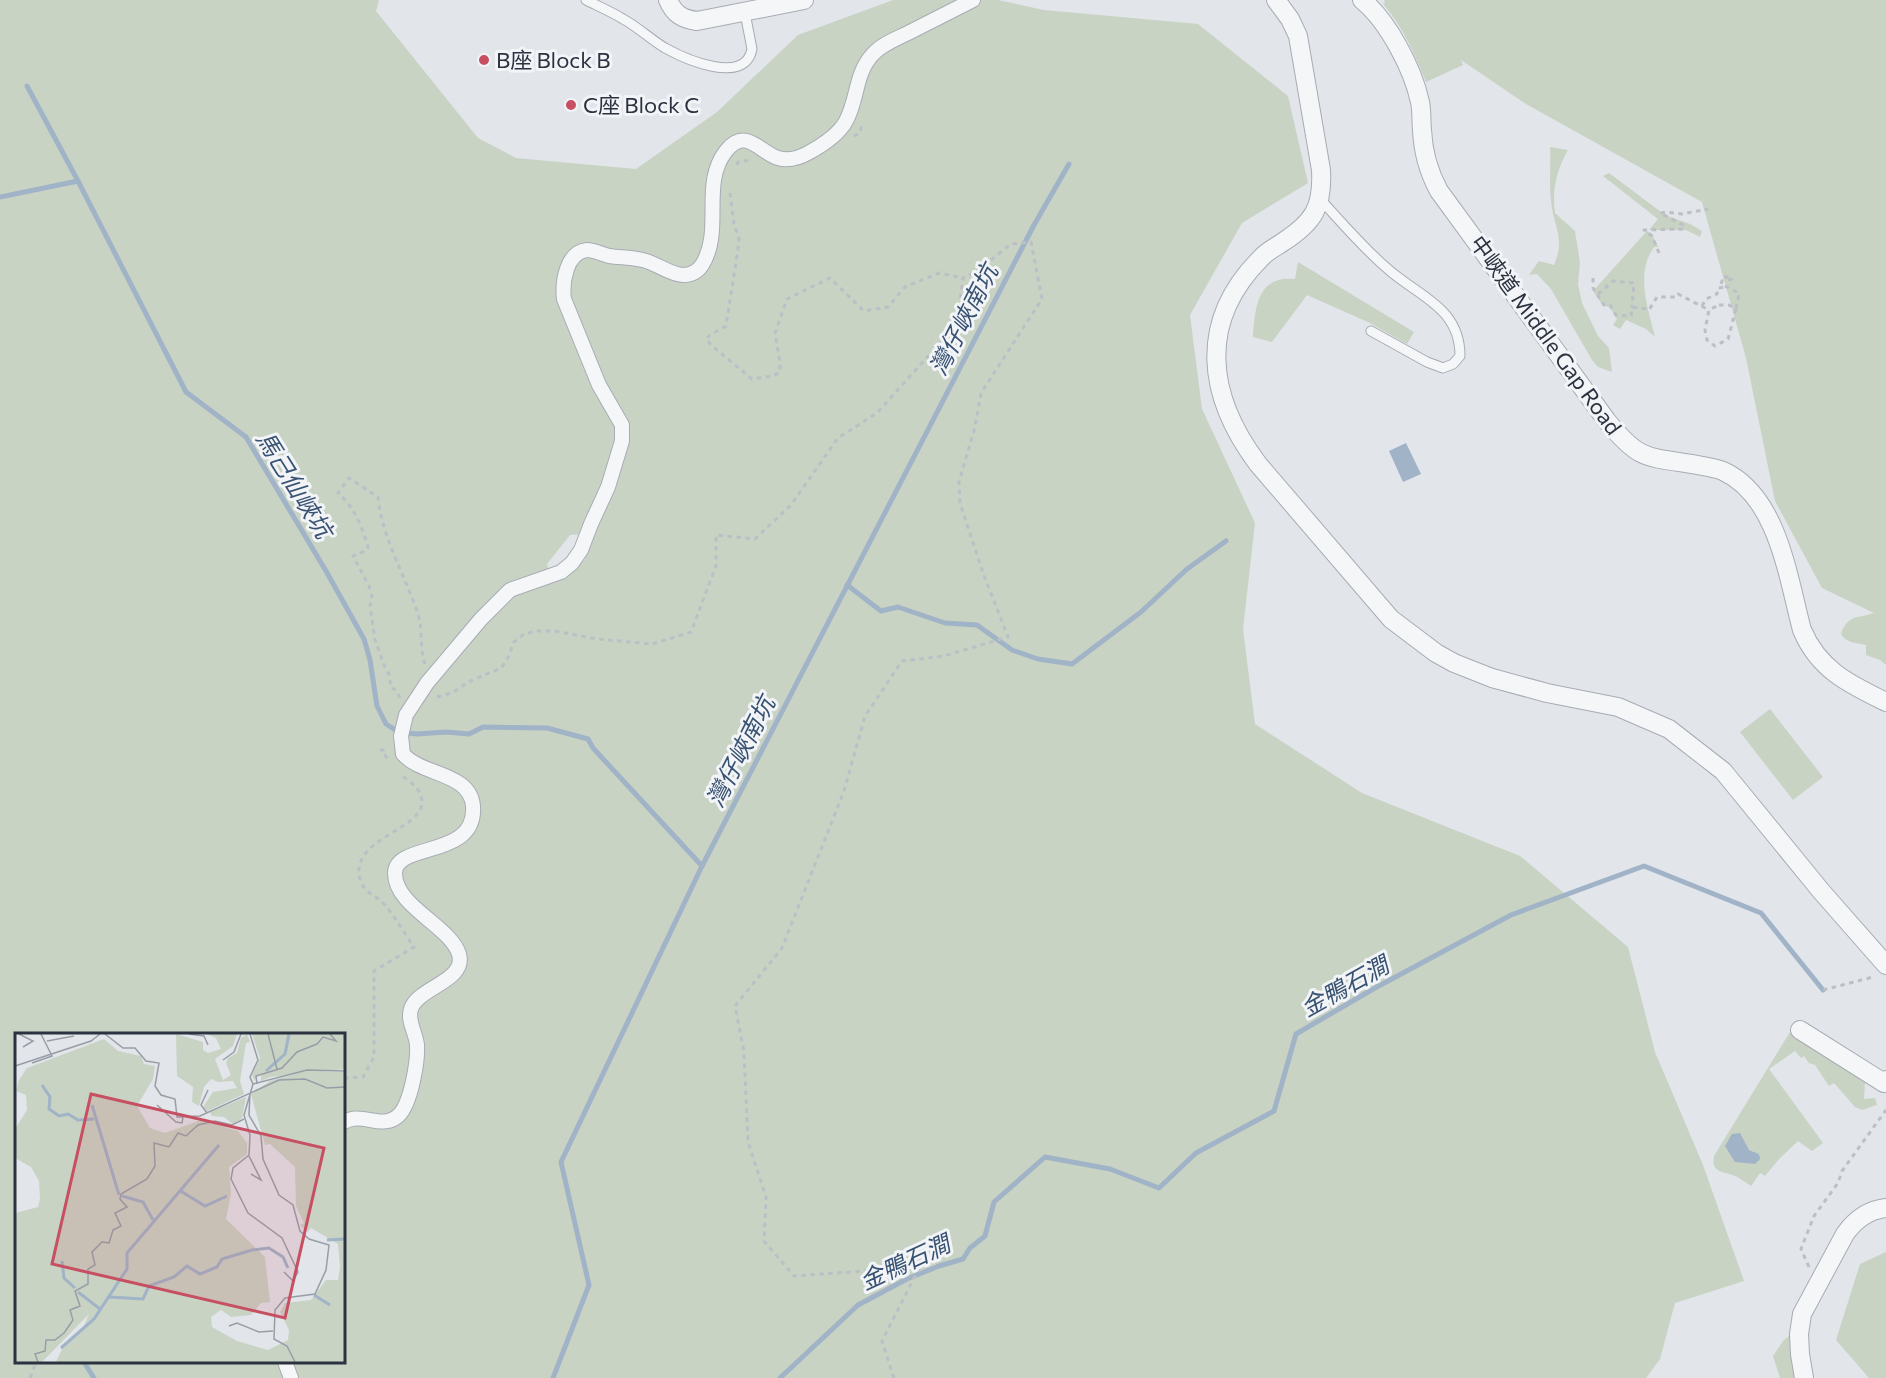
<svg xmlns="http://www.w3.org/2000/svg" width="1886" height="1378" viewBox="0 0 1886 1378" font-family="Commissioner,'Noto Sans TC',sans-serif">
<style>
.green{fill:#c8d3c4;fill-rule:evenodd}
.water{fill:#a0b3c7}
.lines{fill:none;stroke-linecap:round;stroke-linejoin:round}
.stream{stroke:#a0b3c7;stroke-width:5}
.service-casing{stroke:#a7acb4;stroke-width:11}
.pedestrian-casing{stroke:#a7acb4;stroke-width:16}
.minor-casing{stroke:#a7acb4;stroke-width:20}
.path{stroke:#bcbfc5;stroke-width:3;stroke-dasharray:4.5 4.5;stroke-linecap:butt}
.service{stroke:#f5f6f8;stroke-width:9}
.pedestrian{stroke:#f5f6f8;stroke-width:14}
.minor{stroke:#f5f6f8;stroke-width:18}
.poi-dot{fill:#c74f62;stroke:#f2f4f7;stroke-width:2}
.labels{text-anchor:middle;stroke-width:6;stroke-linejoin:round;paint-order:stroke}
.poi-label{font-size:22px;fill:#2b3341;stroke:#f2f4f7;text-anchor:start}
.street-label{font-size:22px;fill:#2b3341;stroke:#f2f4f7}
.water-label{font-size:24px;font-style:italic;fill:#385272;stroke:#f2f4f7}
.inset-river{fill:none;stroke:#a0b3c7;stroke-width:3}
.inset-road{fill:none;stroke:#999ea6;stroke-width:1.5}
.view{fill:#c74f62;fill-opacity:0.15;stroke:#c74f62;stroke-width:3}
.inset-edge{fill:none;stroke:#2b3341;stroke-width:3}
</style>
<rect width="100%" height="100%" fill="#e2e5ea"/>
<g class="green">
<path d="M0 0H379L376 11 478 138 516 158 636 169 717 112 798 35 893 0H998L1044 10 1198 24 1288 96 1308 183 1242 223 1190 315 1202 409 1255 523 1243 629 1255 724 1362 793 1520 856 1628 947 1655 1052 1703 1165 1744 1281 1675 1303 1660 1359 1646 1378H0ZM583 534 588 539 585 559 574 570 551 579 547 564 570 535ZM16 1034H344V1362H16Z"/>
<path d="M1384 0H1886V665L1880 660 1866 655V645C1857 643 1846 643 1841 634 1848 614 1857 619 1874 613L1822 588 1775 501 1746 358 1702 202 1526 104 1461 60 1463 65 1426 82C1415 55 1402 25 1383 4L1385 3Z"/>
<path d="M1550 147 1568 150C1556 171 1552 190 1555 213L1575 231 1580 263 1578 284 1582 303 1598 336 1609 348 1612 372 1598 367 1592 360 1551 289 1537 274 1529 275 1539 261 1554 265C1566 238 1553 226 1551 200 1549 183 1551 165 1550 147Z"/>
<polygon points="1609,173 1665,215 1690,224 1702,231 1700,237 1686,230 1649,230 1658,219 1603,176"/>
<path d="M1647 231 1652 234 1658 247H1654C1635 273 1648 308 1655 337L1646 329 1626 320 1620 329 1613 325 1617 319C1611 312 1613 306 1603 306L1593 291Z"/>
<path d="M1298 262 1414 332 1407 344 1370 323 1307 295 1272 342 1253 337C1255 308 1257 275 1295 279Z"/>
<polygon points="1770,709 1823,777 1793,800 1740,732"/>
<path d="M1790 1032 1865 1082 1864 1099 1875 1098 1877 1105 1862 1110 1855 1107 1834 1083 1829 1086 1815 1065 1809 1063 1804 1056 1801 1058 1795 1051 1769 1069 1823 1143 1812 1151 1798 1141 1779 1159 1765 1176 1760 1173 1751 1186C1747 1183 1742 1180 1739 1178 1727 1171 1710 1175 1714 1156Z"/>
<polygon points="1886,1252 1886,1378 1869,1378 1836,1340 1860,1264"/>
<polygon points="1790,1335 1800,1378 1780,1378 1773,1356 1783,1341"/>
</g>
<g class="water">
<polygon points="1406,443 1421,474 1403,482 1389,451"/>
<path d="M1740 1133 1749 1150C1754 1153 1760 1152 1760 1159L1755 1164 1735 1162 1725 1146 1732 1134Z"/>
</g>
<g class="lines">
<g class="stream">
<polyline points="27,86 78,181 186,392 246,437 326,571 364,639 370,660 377,706 386,724 397,731"/>
<polyline points="0,197 78,181"/>
<polyline points="847,585 881,611 898,607 945,623 977,625 1012,650 1038,659 1072,664 1141,612 1187,569 1226,541"/>
<polyline points="407,733 417,734 446,732 469,734 483,727 547,728 588,739 593,748 702,866"/>
<polyline points="84,1362 94,1378"/>
<polyline points="553,1378 589,1285 561,1162 702,866 1034,225 1069,164"/>
<polyline points="780,1378 858,1305 907,1279 939,1266 963,1259 970,1248 985,1236 994,1202 1045,1157 1110,1169 1159,1188 1196,1153 1274,1111 1296,1034 1375,988 1511,915 1644,866 1761,913 1823,990"/>
</g>
<g class="service-casing">
<g id="service">
<path d="M586 0C598 6 612 12 623 19 638 27 650 39 665 48 685 59 745 86 752 49L745 13"/>
<path d="M1321 200C1343 224 1364 249 1389 270 1420 297 1460 308 1460 356L1453 364 1443 368 1427 362 1371 331"/>
</g>
</g>
<g class="pedestrian-casing">
<g id="pedestrian">
<path d="M344 1122C362 1111 383 1131 399 1115 411 1103 418 1061 417 1045 416 1033 407 1021 411 1009 418 987 467 981 459 954 450 926 396 907 395 874 394 841 477 860 473 806 470 772 422 776 403 754L401 736 406 715 427 683 481 619 510 590 561 572 572 563 581 550 591 524 608 487 622 441V425L599 385 564 299C562 283 566 252 587 250 594 250 601 254 609 256 622 258 636 257 649 262 660 266 672 275 683 275 691 275 698 271 702 265 724 230 700 184 726 151 746 126 760 153 778 158 788 161 799 158 808 153 821 146 839 134 846 121 858 99 855 73 873 54 882 44 896 39 908 33 930 22 951 11 973 0"/>
<polyline points="285,1362 291,1378"/>
</g>
</g>
<g class="minor-casing">
<g id="minor">
<path d="M668 0C674 14 682 19 697 21L804 0"/>
<path d="M1276 0 1290 19 1298 36 1321 170C1323 207 1314 222 1283 242 1276 247 1267 251 1261 258 1197 322 1207 396 1258 464L1391 619 1436 653 1454 663 1492 678 1547 693 1618 707 1669 729 1723 771 1821 891 1886 965"/>
<path d="M1362 0C1388 21 1413 69 1420 102 1422 111 1421 121 1422 130 1423 152 1428 171 1439 191L1607 421C1638 459 1645 457 1692 464 1702 466 1714 467 1723 471 1778 496 1788 578 1802 630 1819 670 1849 684 1886 702"/>
<polyline points="1800,1030 1884,1083 1886,1080"/>
<path d="M1804 1378 1800 1354 1799 1334 1802 1314 1845 1234C1855 1220 1868 1210 1886 1208"/>
</g>
</g>
<g class="path">
<polyline points="854,136 860,133 862,123"/>
<polyline points="737,165 738,162 750,160"/>
<path d="M730 193 734 224 739 239 738 249 726 326C719 331 712 332 706 339L711 345 752 379 773 376 780 372V363L775 333 787 299 830 278 864 311 888 307 905 287 939 273 963 278"/>
<polyline points="1659,253 1652,236 1644,230 1684,229 1683,225 1660,213 1666,212 1682,214 1708,209"/>
<polyline points="1724,277 1731,277 1732,279 1722,281 1721,284 1739,293 1736,309"/>
<polyline points="1593,278 1593,288 1604,305 1610,305 1616,315 1631,316 1632,308 1639,307 1649,310 1657,297 1676,297 1678,294 1709,310"/>
<polyline points="1598,294 1613,281 1634,283 1632,308"/>
<polygon points="1719,305 1729,305 1736,309 1728,339 1715,346 1707,340 1705,330 1709,310"/>
<polyline points="1702,306 1706,299 1717,294 1718,288 1725,287"/>
<polyline points="437,697 454,692 468,682 501,668 507,660 514,642 523,635 535,631 555,631 597,639 652,644 691,632 716,566 716,535 755,539 791,505 838,438 877,413 957,324 963,278 977,271 1011,244 1031,242 1042,299 981,393 975,427 959,482 960,503 983,573 1008,637 944,656 902,661 865,716 844,791 782,948 735,1006 744,1052 748,1142 766,1197 764,1241 794,1276 920,1267"/>
<path d="M400 698 396 690 391 688 389 674 386 670 375 640 370 606 372 596 369 586 353 556 367 550 368 547C362 526 354 507 338 493L349 478 378 497C382 538 405 575 418 614 423 630 419 646 425 664"/>
<polyline points="387,758 381,750 388,750"/>
<polyline points="1823,990 1873,977"/>
<path d="M344 1078 363 1077 374 1057V971L414 947C404 933 394 914 382 902 374 895 363 891 360 879 348 833 442 829 418 790 414 784 406 779 401 775"/>
<polyline points="1809,1267 1801,1249 1814,1216 1838,1183 1842,1171 1886,1110"/>
<polyline points="30,1378 36,1362"/>
<polyline points="894,1378 882,1341 919,1268"/>
</g>
<use href="#service" class="service"/>
<use href="#pedestrian" class="pedestrian"/>
<use href="#minor" class="minor"/>
</g>
<g class="poi-dot">
<circle cx="484" cy="60" r="6"/>
<circle cx="571" cy="105" r="6"/>
</g>
<g class="labels">
<g class="poi-label">
<text x="496" y="68">B座 Block B</text>
<text x="583" y="113">C座 Block C</text>
</g>
<g class="street-label">
<text transform="translate(1546 335) rotate(54)" y="8">中峽道 Middle Gap Road</text>
</g>
<g class="water-label">
<text transform="translate(964 320) rotate(-63)" y="8">灣仔峽南坑</text>
<text transform="translate(294 485) rotate(58)" y="8">馬己仙峽坑</text>
<text transform="translate(741 752) rotate(-63)" y="8">灣仔峽南坑</text>
<text transform="translate(1345 987) rotate(-29)" y="8">金鴨石澗</text>
<text transform="translate(905 1263) rotate(-25)" y="8">金鴨石澗</text>
</g>
</g>
<g transform="translate(15 1033)">
<rect width="330" height="330" fill="#e2e5ea"/>
<path d="M161 1 188 9V17L193 20 206 16 201 5 192 1H222L218 13 200 26 208 47 216 42 211 30 213 25 222 20 226 5 232 1 235 9 231 10 225 48 229 61 192 78 188 74 198 59 222 55 218 48 203 49 196 46 189 54 184 73 177 69 178 54 162 43ZM237 1H330V36L255 44 246 48V42H242L240 48 237 42 245 25ZM89 6 103 18 126 23 129 31 140 33 138 46 122 73 135 95 150 100 186 87 223 98 232 110V121L214 134 216 161 211 186 250 224 255 269 246 270 236 282 216 284 206 277 196 284 197 294 222 308 253 317 273 307 274 297 265 279 270 270 296 267 311 247H323L325 234 323 211 296 195 292 199 285 192 289 190 281 173 280 134 255 111 250 112 236 61 255 48 292 38 330 39V329H41L47 316 69 293 74 281 27 329H0V180L23 174 25 166 24 148 16 134 0 125V96L12 77 11 62 1 58 4 47 12 35ZM231 64 227 85 218 91 209 84 197 83 195 79Z" fill="#c8d3c4"/>
<path class="inset-river" d="M251 38 270 21 274 1M27 52 35 64 34 76 44 83 53 81 63 87 79 86M77 72 104 162M164 157 190 173 212 163M107 163 128 169 138 187M312 207 330 206M47 228 49 245 60 255M63 259 85 276M299 262 315 272M94 264 128 266 134 253 159 244 172 233 185 241 202 234 207 226 237 217 254 215 268 224 273 235M46 315 79 286 112 236V220L204 112"/>
<path class="inset-road" d="M4 1 18 8 8 14M90 1 108 15H120L131 28 144 30 140 53 146 62 160 66 162 84 185 83 264 47 290 46 312 55 330 54M174 1 189 3 193 12M235 1 243 27 235 44 238 51 292 37 330 38M253 1 262 36M32 8 59 3M208 27 219 19 226 1M17 30 37 23 26 1M0 33 76 8 85 1M238 51 229 82 235 102 234 122 218 135 216 146 233 180 267 205 283 239 278 248 269 239M242 51 241 43 267 35 282 19 302 11 308 4 321 8 315 1M235 60 234 82 246 103 248 126 264 162 278 172 285 198 294 206 314 212 311 237 300 261 270 265 260 277 259 306 272 313 280 329M142 72 161 89 167 90 168 84M192 80 186 72 193 57M234 123 246 147 236 141M214 293 222 290 244 299 258 298M23 329 20 321 30 318 31 307H40L49 300 58 287 55 277 65 273 60 258 73 251V236L80 232 77 219 87 209 94 210 98 197 106 193 100 180 112 174 105 166 106 161 132 146 140 133 139 110 154 114 163 100 171 103 183 92 200 88 217 92 229 86"/>
<path class="view" d="M76 61 309 115 270 285 37 231Z"/>
<rect width="330" height="330" class="inset-edge"/>
</g>
</svg>
